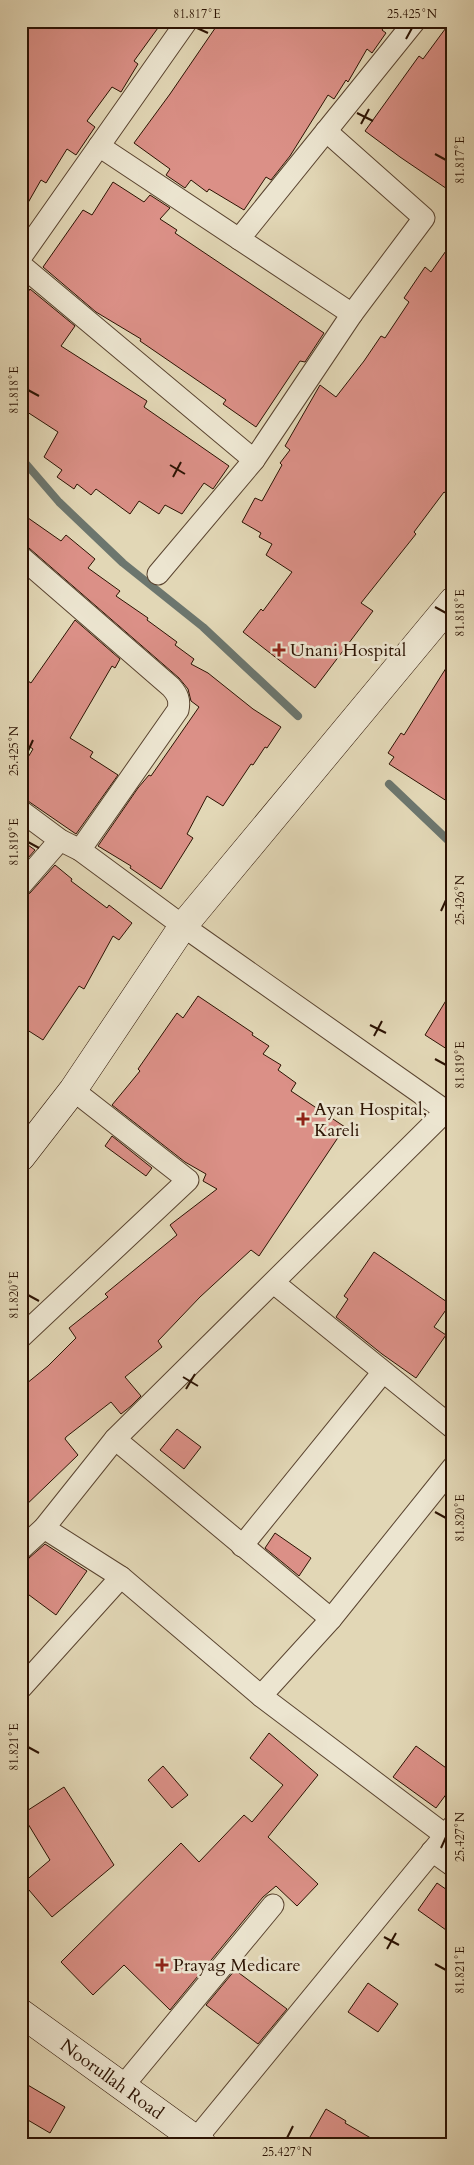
<svg xmlns="http://www.w3.org/2000/svg" width="474" height="2165" viewBox="0 0 474 2165" font-family="Cardo,serif">
<style>
.lines{fill:none;stroke-linecap:round;stroke-linejoin:round}
.stream{stroke:#6c766e;stroke-width:8}
.building{fill:#db9087;stroke:#2c1303}
.minor-casing{stroke:#5a4430;stroke-width:23}
.secondary-casing{stroke:#2c1303;stroke-width:29}
.minor{stroke:#ece5d0;stroke-width:21}
.secondary{stroke:#ece5d0;stroke-width:28}
.ticks{fill:none;stroke:#2c1303;stroke-width:2}
.poi-dot{fill:#8f2418;stroke:#ece5d0;stroke-width:2}
.labels{text-anchor:middle;stroke-width:5;stroke-linejoin:round;paint-order:stroke}
.poi-label{font-size:18px;fill:#2c1303;stroke:#ece5d0;text-anchor:start}
.street-label{font-size:18px;fill:#2c1303;stroke:#ece5d0}
.neatline{fill:none;stroke:#2c1303;stroke-width:2}
.ticks-label{font-size:12px;text-anchor:middle;fill:#2c1303}
</style>
<rect width="100%" height="100%" fill="#e2d7b6"/>
<filter id="stains"><feTurbulence type="fractalNoise" baseFrequency=".004" numOctaves="4"/><feColorMatrix values="0 0 0 0 .2 0 0 0 0 .09 0 0 0 0 .02 0 0 0 .5 -.17"/></filter>
<radialGradient id="worn" r=".72"><stop offset=".6" stop-color="#630" stop-opacity="0"/><stop offset="1" stop-color="#630" stop-opacity=".3"/></radialGradient>
<g class="lines">
<g class="stream">
<polyline points="21,458 59,502 123,563 203,627 298,716"/>
<polyline points="389,784 453,845"/>
</g>
</g>
<g class="building">
<polygon points="21,21 163,21 134,61 138,64 121,92 112,87 87,121 95,127 76,155 67,149 46,183 41,180 21,215"/>
<polygon points="220,21 388,21 382,30 386,33 372,53 367,49 348,82 346,80 334,99 328,95 290,156 271,180 266,177 244,210 209,189 207,192 191,180 185,188 166,175 170,169 134,143 170,94"/>
<polygon points="451,21 453,21 453,193 400,157 365,131 419,56 423,59"/>
<polygon points="113,182 144,202 150,195 170,208 160,219 177,230 175,233 324,333 305,362 300,361 256,427 223,404 226,400 140,341 141,339 96,312 43,267 83,210 92,215"/>
<polygon points="453,241 453,498 444,492 414,532 416,534 361,603 373,611 315,688 243,632 261,609 263,611 292,572 266,555 272,544 259,537 261,533 242,522 255,498 262,501 282,465 280,463 290,450 285,446 320,385 336,397 364,361 381,336 385,338 409,302 404,298 425,267 431,272"/>
<polygon points="30,289 75,326 61,346 147,401 144,407 229,466 213,489 204,483 182,514 165,505 159,514 139,501 130,514 96,489 91,495 77,484 74,489 57,477 62,470 44,457 58,432 21,408 21,302"/>
<polygon points="21,513 61,541 66,535 95,559 88,568 120,591 116,596 148,618 147,620 177,642 175,645 194,659 191,664 208,673 253,709 281,727 267,748 265,747 253,765 251,764 223,806 207,796 187,834 193,838 161,889 130,868 131,866 98,846 138,788 149,775 151,776 199,707 191,701 188,689 179,678 29,548 21,545"/>
<polygon points="75,620 120,659 115,668 112,666 70,738 93,752 90,757 118,775 76,834 28,801 21,798 21,769 33,749 21,741 21,692 28,681 31,683"/>
<polygon points="453,657 453,805 389,764 394,757 388,753 401,733 404,735"/>
<polygon points="21,840 35,850 21,866"/>
<polygon points="55,865 72,879 71,881 107,908 109,905 132,923 119,940 113,936 84,989 79,986 43,1040 21,1026 21,897 30,893"/>
<polygon points="453,989 453,1053 425,1035"/>
<polygon points="198,996 253,1033 252,1035 269,1046 263,1054 281,1065 278,1070 296,1083 291,1091 345,1127 259,1256 251,1250 200,1297 158,1341 162,1347 125,1377 141,1396 131,1406 121,1414 111,1402 66,1437 65,1439 78,1455 21,1510 21,1388 48,1366 76,1338 69,1328 108,1297 105,1294 177,1235 170,1225 217,1189 203,1181 206,1174 185,1162 112,1105 140,1071 138,1069 177,1013 183,1018"/>
<polygon points="112,1136 152,1168 146,1176 105,1146"/>
<polygon points="374,1252 450,1304 434,1327 446,1335 416,1378 382,1354 336,1317 348,1299 344,1296"/>
<polygon points="177,1429 201,1447 184,1469 160,1450"/>
<polygon points="275,1533 311,1558 299,1576 265,1548"/>
<polygon points="45,1544 87,1571 56,1615 21,1589 21,1570 29,1558"/>
<polygon points="269,1733 318,1775 268,1837 318,1884 297,1906 276,1886 263,1897 170,2010 124,1965 93,1995 61,1962 181,1843 199,1862 244,1815 252,1822 283,1785 250,1758"/>
<polygon points="416,1746 453,1773 453,1785 436,1808 393,1777"/>
<polygon points="163,1766 188,1795 172,1808 148,1780"/>
<polygon points="64,1787 114,1865 52,1917 23,1883 50,1860 22,1814"/>
<polygon points="437,1883 453,1894 453,1935 418,1910"/>
<polygon points="235,1970 287,2009 258,2044 206,2005"/>
<polygon points="368,1983 398,2004 378,2032 348,2012"/>
<polygon points="21,2081 65,2107 50,2133 21,2116"/>
<polygon points="326,2109 346,2121 345,2123 381,2144 306,2144"/>
</g>
<g class="lines">
<g class="minor-casing">
<g id="minor">
<polyline points="326,131 424,218 352,314"/>
<polyline points="239,239 415,21"/>
<polyline points="21,257 187,21"/>
<polyline points="21,265 254,460 352,314 99,146"/>
<path d="M21 557 171 687C178 695 180 700 178 710L80 850"/>
<polyline points="158,574 254,460"/>
<polyline points="21,811 60,840 80,850 183,926 453,1116"/>
<polyline points="21,885 60,840"/>
<polyline points="274,1283 453,1428"/>
<polyline points="21,1337 188,1180 73,1090"/>
<polyline points="115,1439 331,1619"/>
<polyline points="44,1528 121,1577 261,1696 445,1835"/>
<polyline points="242,1546 383,1372"/>
<polyline points="21,1549 44,1528 115,1439 446,1111"/>
<polyline points="21,1688 121,1577"/>
<polyline points="261,1696 331,1619 453,1467"/>
<polyline points="432,1851 453,1866"/>
<polyline points="123,2086 273,1905"/>
<polyline points="196,2139 453,1826"/>
</g>
</g>
<g class="secondary-casing">
<g id="secondary">
<polyline points="21,1157 73,1090 183,926 453,601"/>
<polyline points="21,2013 202,2144"/>
</g>
</g>
<use href="#minor" class="minor"/>
<use href="#secondary" class="secondary"/>
</g>
<path class="ticks" d="M197 28 208 33M406 39 412 28M357 113 373 121M361 124 369 109M435 154 446 160M28 390 39 396M170 465 185 474M173 477 181 462M435 607 446 613M28 751 33 740M28 842 39 848M441 911 446 900M370 1025 386 1033M374 1036 382 1021M435 1059 446 1065M28 1295 39 1301M183 1377 198 1386M186 1389 195 1374M435 1512 446 1518M28 1747 39 1753M441 1848 446 1837M384 1937 399 1945M387 1949 396 1933M435 1964 446 1970M287 2138 293 2126"/>
<g class="poi-dot">
<path d="M276.5 642.5h5v5h5v5h-5v5h-5v-5h-5v-5h5z"/>
<path d="M300.5 1111.5h5v5h5v5h-5v5h-5v-5h-5v-5h5z"/>
<path d="M159.5 1957.5h5v5h5v5h-5v5h-5v-5h-5v-5h5z"/>
</g>
<g class="labels">
<g class="poi-label">
<text x="290" y="656">Unani Hospital</text>
<text x="314" y="1115">Ayan Hospital,<tspan x="314" dy="21">Kareli</tspan></text>
<text x="173" y="1971">Prayag Medicare</text>
</g>
<g class="street-label">
<text transform="translate(112 2079) rotate(36)" y="6">Noorullah Road</text>
</g>
</g>
<rect width="474" height="2165" fill="none" stroke="#e2d7b6" stroke-width="55"/>
<rect x="28" y="28" width="418" height="2110" class="neatline"/>
<g class="ticks-label">
<text x="197" y="18">81.817°E</text>
<text x="412" y="18">25.425°N</text>
<text transform="translate(460 160) rotate(-90)" y="4">81.817°E</text>
<text transform="translate(14 390) rotate(-90)" y="4">81.818°E</text>
<text transform="translate(460 613) rotate(-90)" y="4">81.818°E</text>
<text transform="translate(14 751) rotate(-90)" y="4">25.425°N</text>
<text transform="translate(14 842) rotate(-90)" y="4">81.819°E</text>
<text transform="translate(460 900) rotate(-90)" y="4">25.426°N</text>
<text transform="translate(460 1065) rotate(-90)" y="4">81.819°E</text>
<text transform="translate(14 1295) rotate(-90)" y="4">81.820°E</text>
<text transform="translate(460 1518) rotate(-90)" y="4">81.820°E</text>
<text transform="translate(14 1747) rotate(-90)" y="4">81.821°E</text>
<text transform="translate(460 1837) rotate(-90)" y="4">25.427°N</text>
<text transform="translate(460 1970) rotate(-90)" y="4">81.821°E</text>
<text x="287" y="2156">25.427°N</text>
</g>
<rect width="100%" height="100%" filter="url(#stains)"/>
<rect width="100%" height="100%" fill="url(#worn)"/>
</svg>
